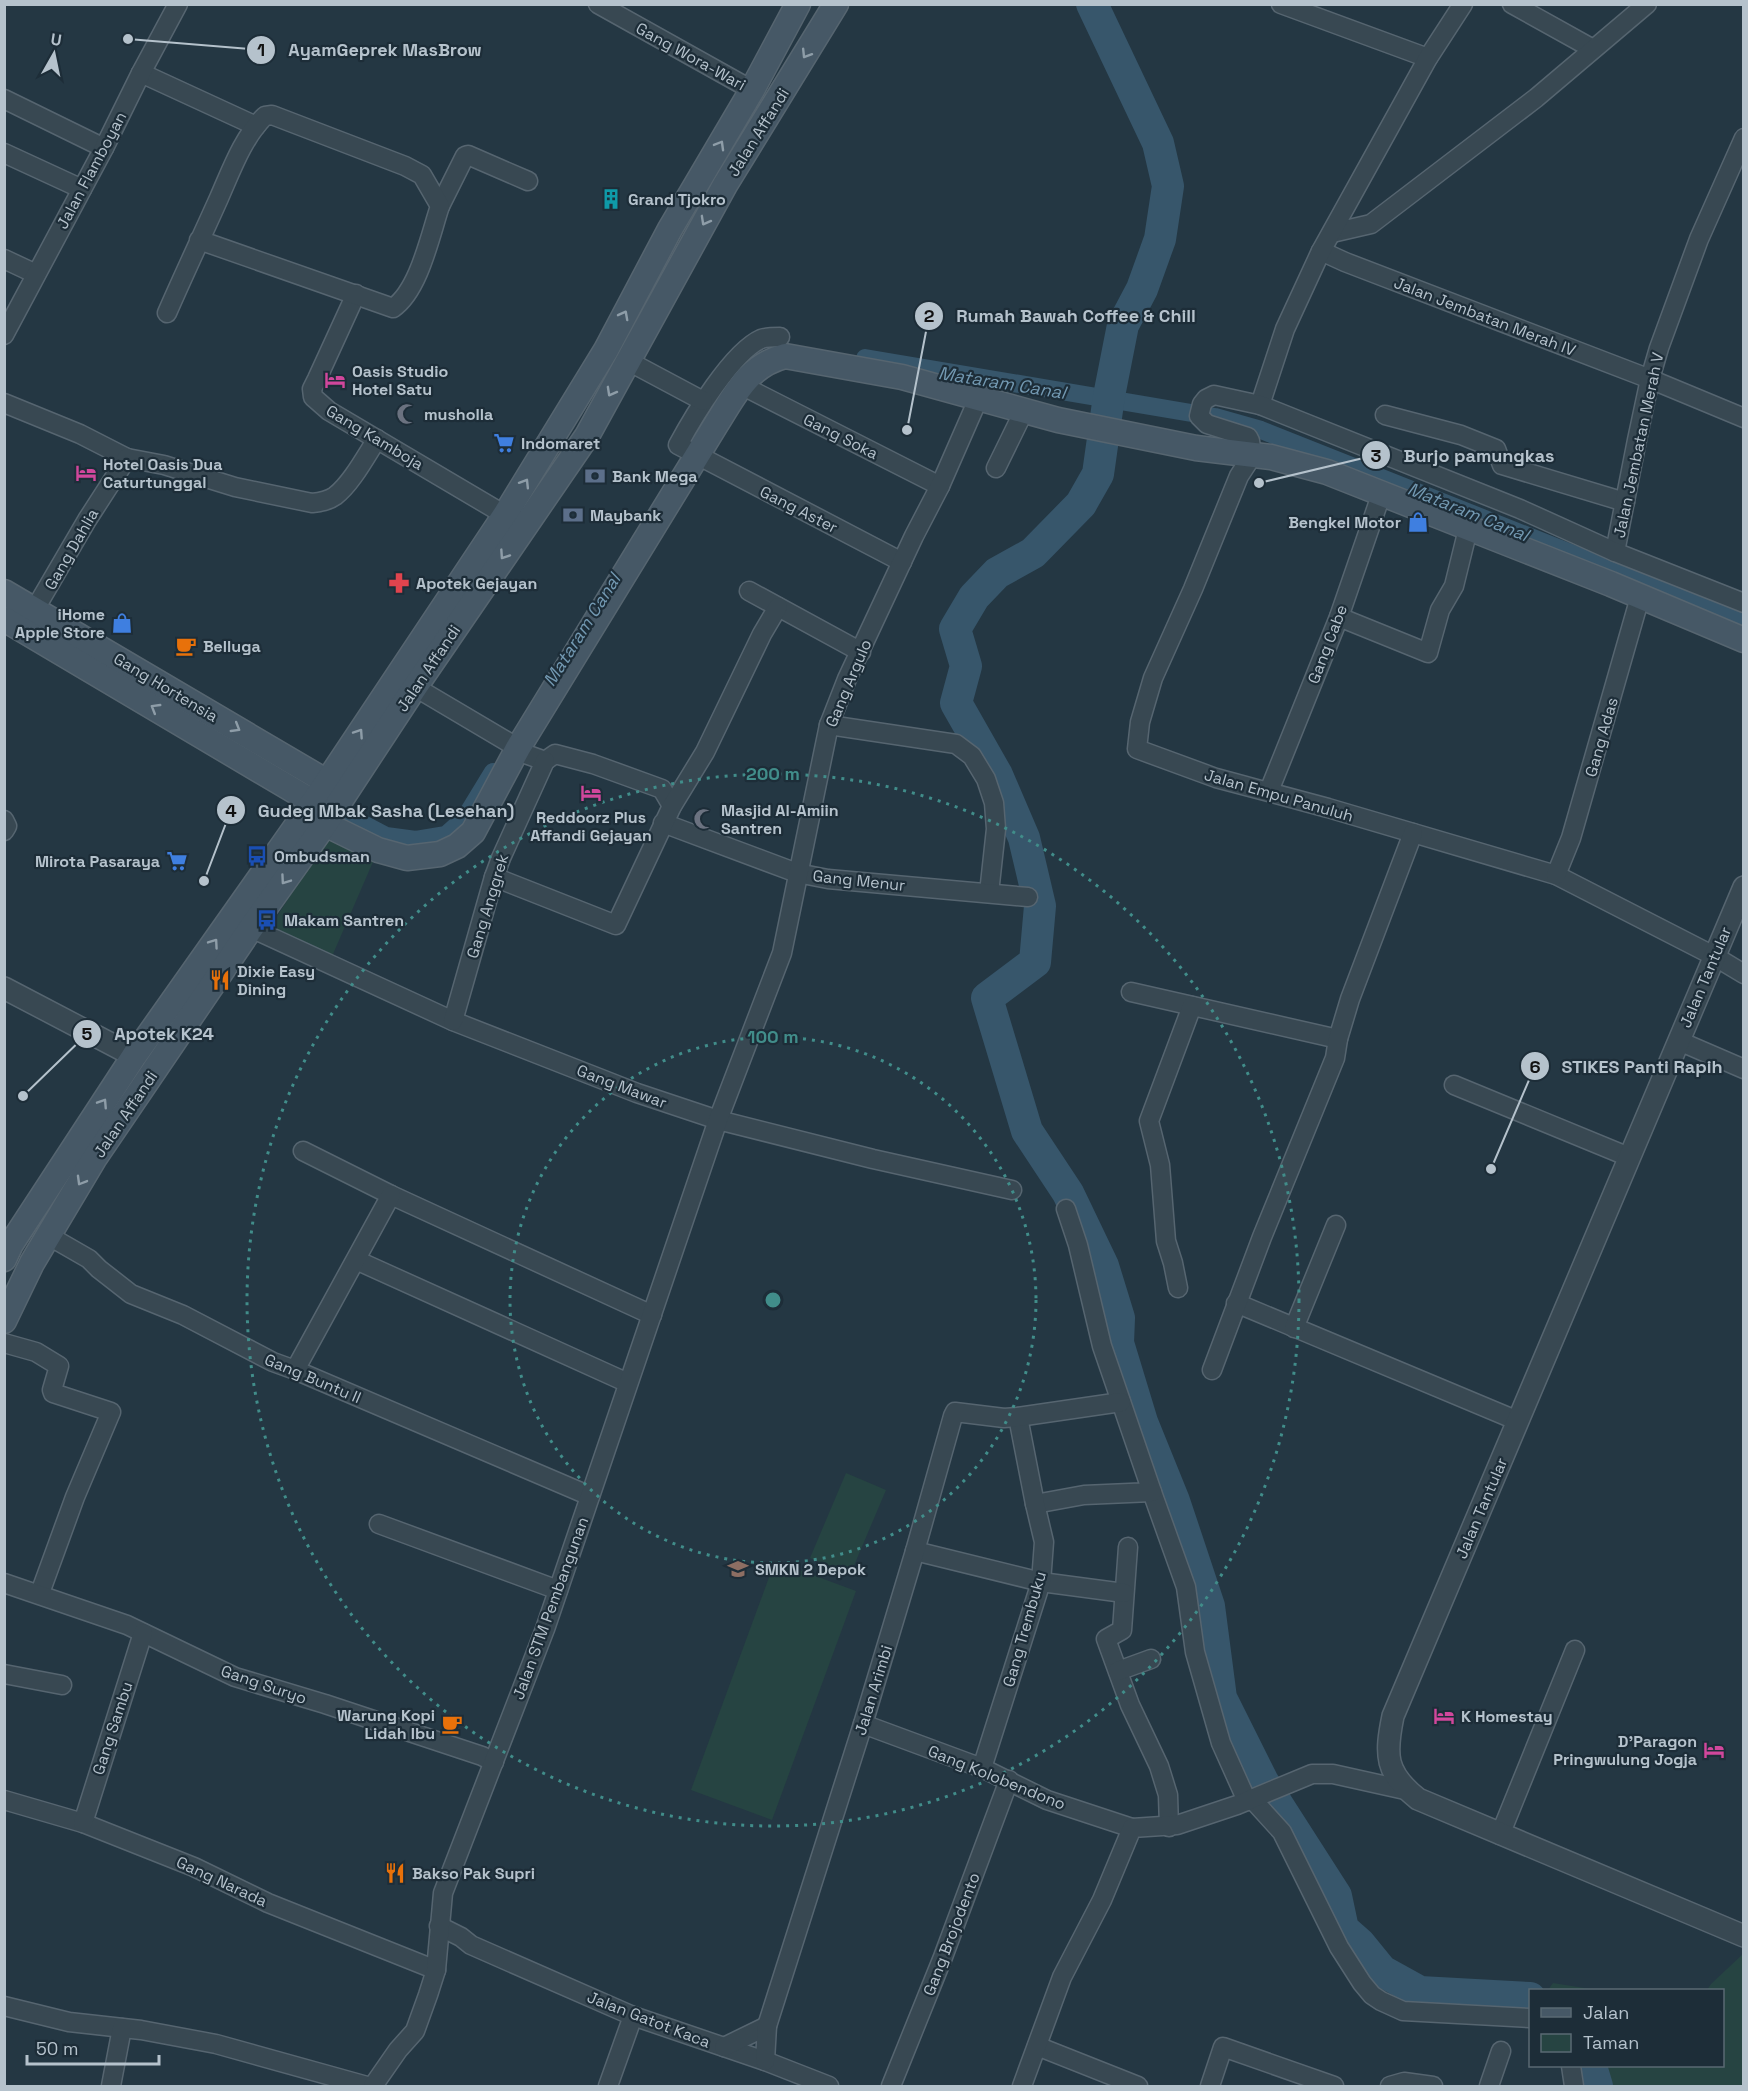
<svg xmlns="http://www.w3.org/2000/svg" width="1748" height="2091" viewBox="0 0 1748 2091" font-family="'Space Grotesk',sans-serif">
<style>
.green{fill:#264442}
.lines{fill:none;stroke-linecap:round;stroke-linejoin:round}
.canal{stroke:#37566b;stroke-width:18}
.river{stroke:#37566b;stroke-width:32}
.minor-casing{stroke:#566570;stroke-width:21}
.tertiary-casing{stroke:#566570;stroke-width:24}
.secondary-casing{stroke:#566570;stroke-width:27}
.minor{stroke:#384852;stroke-width:18}
.tertiary{stroke:#384852;stroke-width:21}
.secondary{stroke:#465866;stroke-width:24}
.oneway{stroke:#8e9da8}
.ring{fill:none;stroke:#418d8a;stroke-width:3;stroke-dasharray:3 6}
.labels{text-anchor:middle;stroke-width:4.5;stroke-linejoin:round;paint-order:stroke}
.street-label{font-size:16px;fill:#b5c2cc;stroke:#1d2d38}
.poi-label{font-size:16px;font-weight:bold;fill:#b5c2cc;stroke:#1d2d38;text-anchor:start}
.water-label{font-size:18px;font-style:italic;fill:#7399b2;stroke:#1d2d38}
.centre{fill:#418d8a;stroke:#1d2d38;stroke-width:3}
.ring-label{font-size:18px;text-anchor:middle;font-weight:bold;fill:#418d8a;stroke:#1d2d38;stroke-width:4.5;stroke-linejoin:round;paint-order:stroke}
.leader{fill:none;stroke:#b5c2cc;stroke-width:2}
.callout-dot{fill:#b5c2cc;stroke:#1d2d38;stroke-width:2}
.mark-label{font-size:18px;text-anchor:middle;font-weight:bold;fill:#111}
.callout-label{font-size:18px;text-anchor:middle;font-weight:bold;fill:#b5c2cc;stroke:#1d2d38;stroke-width:4.5;stroke-linejoin:round;paint-order:stroke}
</style>
<rect width="100%" height="100%" fill="#243743"/>
<g class="green">
<polygon points="338,821 379,848 330,961 267,932"/>
<polygon points="846,1473 886,1490 850,1575 810,1558"/>
<polygon points="775,1561 856,1591 772,1820 691,1790"/>
<polygon points="1743,1954 1743,2086 1601,2086 1595,2066 1722,2066 1722,1990 1707,1990 1711,1984"/>
<polygon points="1553,1983 1597,1990 1548,1990"/>
</g>
<g class="lines">
<g class="canal">
<polyline points="865,358 1215,417 1261,430 1744,622"/>
<polyline points="327,800 346,815 386,836 416,840 446,835 465,818 493,772"/>
</g>
<g class="river">
<polyline points="1092,4 1158,143 1168,186 1160,239 1142,289 1123,325 1109,396 1098,474 1081,504 1033,553 997,573 974,597 955,629 966,666 956,703 997,775 1024,838 1040,906 1035,962 987,998 1027,1131 1068,1193 1103,1266 1119,1318 1118,1343 1142,1422 1174,1501 1209,1606 1221,1698 1263,1782 1336,1896 1343,1929 1360,1944 1382,1971 1420,1992 1530,1998"/>
<polyline points="1591,2066 1597,2086"/>
</g>
<g class="minor-casing">
<g id="minor">
<polyline points="598,4 752,90"/>
<polyline points="1281,4 1428,58"/>
<polyline points="1512,4 1593,49"/>
<polyline points="141,73 256,126"/>
<polyline points="4,99 104,148"/>
<polyline points="4,153 82,189"/>
<polyline points="440,206 465,156 468,155 528,181"/>
<polyline points="1332,233 1371,224 1536,98 1647,4"/>
<polyline points="1321,251 1345,262 1650,379 1744,418"/>
<polyline points="4,259 36,274"/>
<polyline points="356,294 317,379 312,389 313,397 329,411 505,515"/>
<path d="M167 313C184 274 202 236 219 198 231 171 243 137 265 116L272 115 405 166 422 175 440 206C430 236 419 290 393 308L199 240"/>
<polyline points="4,335 104,148 141,73 178,4"/>
<path d="M780 337C774 337 767 337 761 339 732 352 693 417 678 445L902 562"/>
<polyline points="628,361 703,401"/>
<polyline points="741,385 940,486"/>
<polyline points="4,403 80,434 127,458"/>
<polyline points="1260,405 1285,329 1321,251 1428,58 1463,4"/>
<polyline points="1385,415 1461,435 1496,449 1502,465 1625,502"/>
<polyline points="996,468 1020,419 1022,411"/>
<polyline points="1615,552 1637,440 1650,379 1659,348 1699,239 1744,138"/>
<polyline points="749,591 861,652"/>
<polyline points="1744,603 1615,552 1520,509 1260,405 1214,395 1206,399 1202,404 1199,416 1207,424 1248,437 1250,441 1252,456 1239,476 1193,589 1153,678 1140,722 1137,749 1216,778 1328,808 1556,875 1714,956 1744,974"/>
<path d="M35 609 87 520 127 458 164 465 235 487 312 503C320 502 328 501 335 496 351 484 366 456 377 439"/>
<polyline points="1339,617 1428,653 1440,610 1454,586 1468,529"/>
<polyline points="415,687 518,748"/>
<polyline points="829,725 956,744 972,756 986,779 994,803 996,829 989,893"/>
<polyline points="517,751 545,761 555,754 593,764 662,789 672,806"/>
<polyline points="1269,791 1339,617 1381,495"/>
<polyline points="4,820 7,826 4,831"/>
<polyline points="663,823 797,873 828,879 1028,897"/>
<polyline points="1556,875 1571,838 1640,597"/>
<polyline points="494,877 616,925 672,806 705,752 762,634 778,607"/>
<polyline points="251,928 453,1021 637,1093 718,1120 873,1159 1012,1190"/>
<polyline points="1131,992 1338,1039"/>
<polyline points="453,1021 494,877 501,858 545,761"/>
<polyline points="1679,1041 1744,1069"/>
<polyline points="1454,1085 1629,1157"/>
<polyline points="303,1151 391,1195 652,1315"/>
<polyline points="49,1236 89,1259 99,1269 131,1294 183,1315 273,1362 295,1370 590,1496"/>
<polyline points="356,1260 628,1383"/>
<polyline points="1178,1288 1173,1263 1166,1241 1160,1165 1149,1121 1192,1006"/>
<polyline points="1236,1303 1518,1421"/>
<polyline points="1294,1328 1336,1225"/>
<polyline points="4,1343 36,1352 59,1366 52,1390 53,1393 111,1412 75,1497 40,1593"/>
<polyline points="295,1370 391,1195"/>
<polyline points="1212,1370 1262,1237 1335,1058 1338,1039 1350,999 1413,833"/>
<polyline points="1152,1492 1186,1587 1195,1652 1221,1743 1247,1801"/>
<polyline points="1035,1504 1084,1495 1152,1492 1102,1346 1078,1245 1066,1209"/>
<polyline points="379,1524 558,1590"/>
<polyline points="1128,1547 1122,1630 1106,1639 1130,1705 1159,1766 1168,1795 1169,1827"/>
<polyline points="915,1551 1041,1582 1124,1593"/>
<polyline points="4,1583 127,1625 235,1677 325,1704 482,1756 494,1762"/>
<polyline points="1118,1671 1151,1659"/>
<polyline points="4,1674 62,1685"/>
<polyline points="863,1724 982,1768 1047,1800 1132,1828"/>
<polyline points="982,1768 1041,1582 1044,1542 1035,1504 1018,1417"/>
<polyline points="1252,1799 1282,1832 1339,1947 1362,1983 1372,1995 1381,2001 1403,2011 1530,2018"/>
<polyline points="4,1800 83,1823 194,1867 268,1903 436,1970"/>
<polyline points="83,1823 143,1633"/>
<polyline points="1500,1835 1575,1650"/>
<polyline points="439,1926 461,1937 471,1945 633,2016 765,2061 829,2086"/>
<polyline points="4,2006 69,2022 141,2030 216,2044 367,2086"/>
<polyline points="1037,2046 1138,2086"/>
<polyline points="724,2047 767,2026"/>
<polyline points="765,2061 767,2026 863,1724 915,1551 953,1416 955,1412 1004,1418 1018,1417 1121,1402"/>
<polyline points="1571,2066 1574,2086"/>
<polyline points="111,2086 122,2028"/>
<polyline points="373,2086 398,2050 415,2031 428,1995 436,1970 443,1893 545,1629 718,1120 782,953 829,725 847,679 914,536 940,486 979,397"/>
<polyline points="608,2086 633,2016"/>
<polyline points="891,2086 943,1957 1009,1780"/>
<polyline points="1022,2086 1062,1977 1102,1900 1132,1828 1177,1825 1237,1805 1312,1774 1333,1774 1405,1790"/>
<polyline points="1210,2086 1223,2047 1334,2086"/>
<polyline points="1390,2086 1404,2082 1433,2086"/>
<polyline points="1489,2086 1501,2051"/>
</g>
</g>
<g class="tertiary-casing">
<g id="tertiary">
<path d="M1744 887 1393 1716C1385 1755 1385 1773 1418 1799L1744 1936"/>
<polyline points="4,988 134,1056"/>
</g>
</g>
<g class="secondary-casing">
<g id="secondary">
<polyline points="4,592 327,782"/>
<polyline points="4,619 313,802"/>
<path d="M325 824 378 850 407 858 440 854 457 846 473 832 518 748 717 423C736 393 748 366 785 356L902 377 1058 420 1196 448 1271 457 1327 472 1611 584 1744 640"/>
<polyline points="4,1259 11,1244 134,1056 319,794 505,515 606,350 670,229 752,90 798,4"/>
<polyline points="4,1321 32,1263 94,1159 251,928 325,824 415,687 587,436 725,185 836,4"/>
</g>
</g>
<use href="#minor" class="minor"/>
<use href="#tertiary" class="tertiary"/>
<use href="#secondary" class="secondary"/>
</g>
<defs><path id="oneway-chevron" d="M-2-3.5L2.5 0L-2 3.5" fill="none" stroke-width="1.6" stroke-linecap="round" stroke-linejoin="round" transform="scale(1.5)"/></defs>
<g class="oneway">
<use href="#oneway-chevron" transform="translate(806 54) rotate(122)"/>
<use href="#oneway-chevron" transform="translate(720 145) rotate(-60)"/>
<use href="#oneway-chevron" transform="translate(705 221) rotate(119)"/>
<use href="#oneway-chevron" transform="translate(624 315) rotate(-62)"/>
<use href="#oneway-chevron" transform="translate(611 392) rotate(119)"/>
<use href="#oneway-chevron" transform="translate(525 483) rotate(-58)"/>
<use href="#oneway-chevron" transform="translate(504 555) rotate(124)"/>
<use href="#oneway-chevron" transform="translate(155 708) rotate(-149)"/>
<use href="#oneway-chevron" transform="translate(236 728) rotate(31)"/>
<use href="#oneway-chevron" transform="translate(359 733) rotate(-56)"/>
<use href="#oneway-chevron" transform="translate(285 880) rotate(125)"/>
<use href="#oneway-chevron" transform="translate(214 943) rotate(-55)"/>
<use href="#oneway-chevron" transform="translate(103 1103) rotate(-57)"/>
<use href="#oneway-chevron" transform="translate(81 1181) rotate(120)"/>
</g>
<g class="ring">
<circle cx="773" cy="1300" r="263"/>
<circle cx="773" cy="1300" r="526"/>
</g>
<defs>
<g id="building-bare" transform="scale(1.62)"><path d="M-4-6H4V6H1V3H-1V6H-4ZM-2.5-4.3h1.7v1.8h-1.7ZM.8-4.3h1.7v1.8H.8ZM-2.5-1h1.7V.8h-1.7ZM.8-1h1.7V.8H.8Z" fill="#0f9aa8" stroke="#1d2d38" stroke-width="2.5" paint-order="stroke"/></g>
<g id="hotel-bare" transform="scale(1.62)"><path d="M-6-4.5h1.5V1H6V5H4.5V3h-9V5H-6ZM-4 0a1.8 1.8 0 1 1 3.6 0ZM.5 0V-2.5h3Q6-2.5 6 0Z" fill="#d1479c" stroke="#1d2d38" stroke-width="2.5" paint-order="stroke"/></g>
<g id="mosque-bare" transform="scale(1.62)"><path d="M3.5-4.9A6 6 0 1 0 3.5 4.9A5 5 0 1 1 3.5-4.9Z" fill="#6b7280" stroke="#1d2d38" stroke-width="2.5" paint-order="stroke"/></g>
<g id="supermarket-bare" transform="scale(1.62)"><path d="M-6-5.5h2.5l.6 2H6L4.5 2H-2.5L-4.4-4H-6ZM-1.5 3.2a1.3 1.3 0 1 0 .1 0ZM3 3.2a1.3 1.3 0 1 0 .1 0Z" fill="#3f7fe0" stroke="#1d2d38" stroke-width="2.5" paint-order="stroke"/></g>
<g id="bank-bare" transform="scale(1.62)"><path d="M-6-4H6V4H-6ZM0-2.3a2.3 2.3 0 1 0 0 4.6a2.3 2.3 0 1 0 0-4.6Z" fill="#5c6f8a" stroke="#1d2d38" stroke-width="2.5" paint-order="stroke"/></g>
<g id="shop-bare" transform="scale(1.62)"><path d="M-5-2.5h2.3a2.7 3.5 0 0 1 5.4 0H5L5.5 6h-11ZM-1.5-2.5h3a1.5 2.3 0 0 0-3 0Z" fill="#3f7fe0" stroke="#1d2d38" stroke-width="2.5" paint-order="stroke"/></g>
<g id="pharmacy-bare" transform="scale(1.62)"><path d="M-2-6h4v4h4v4h-4v4h-4v-4h-4v-4h4Z" fill="#e0444e" stroke="#1d2d38" stroke-width="2.5" paint-order="stroke"/></g>
<g id="cafe-bare" transform="scale(1.62)"><path d="M-5.5-4.5H6V0H3Q3 3.5 0 3.5H-2.5Q-5.5 3.5-5.5 0ZM3-3.2v2h1.7v-2ZM-6 4.5H4V6H-6Z" fill="#e8710a" stroke="#1d2d38" stroke-width="2.5" paint-order="stroke"/></g>
<g id="bus-bare" transform="scale(1.62)"><path d="M-5-6H5V4H4V6H2V4H-2V6H-4V4H-5ZM-3.5-4V0h7V-4ZM-3.5 1.2v1.5H-2V1.2ZM2 1.2v1.5H3.5V1.2Z" fill="#1a4fb4" stroke="#1d2d38" stroke-width="2.5" paint-order="stroke"/></g>
<g id="restaurant-bare" transform="scale(1.62)"><path d="M-5-6h1v4h1v-4h1v4h1v-4h1v5L-1.5 .5V6h-2V.5L-5-1ZM5-6V6H3V1.5H1.5Q1.5-4 5-6Z" fill="#e8710a" stroke="#1d2d38" stroke-width="2.5" paint-order="stroke"/></g>
<g id="school-bare" transform="scale(1.62)"><path d="M0-5L7-2L0 1L-7-2ZM-4 1L0 2.5L4 1V4Q0 6-4 4Z" fill="#8d6e63" stroke="#1d2d38" stroke-width="2.5" paint-order="stroke"/></g>
</defs>
<g fill-rule="evenodd">
<use href="#building-bare" x="611" y="199"/>
<use href="#hotel-bare" x="335" y="380"/>
<use href="#mosque-bare" x="407" y="414"/>
<use href="#supermarket-bare" x="504" y="443"/>
<use href="#hotel-bare" x="86" y="473"/>
<use href="#bank-bare" x="595" y="476"/>
<use href="#bank-bare" x="573" y="515"/>
<use href="#shop-bare" x="1418" y="522"/>
<use href="#pharmacy-bare" x="399" y="583"/>
<use href="#shop-bare" x="122" y="623"/>
<use href="#cafe-bare" x="186" y="646"/>
<use href="#hotel-bare" x="591" y="793"/>
<use href="#mosque-bare" x="704" y="819"/>
<use href="#bus-bare" x="257" y="856"/>
<use href="#supermarket-bare" x="177" y="861"/>
<use href="#bus-bare" x="267" y="920"/>
<use href="#restaurant-bare" x="220" y="980"/>
<use href="#school-bare" x="738" y="1569"/>
<use href="#hotel-bare" x="1444" y="1716"/>
<use href="#cafe-bare" x="452" y="1724"/>
<use href="#hotel-bare" x="1714" y="1750"/>
<use href="#restaurant-bare" x="395" y="1873"/>
</g>
<g class="labels">
<g class="street-label">
<text transform="translate(691 56) rotate(29)" y="6">Gang Wora-Wari</text>
<text transform="translate(758 132) rotate(-58)" y="6">Jalan Affandi</text>
<text transform="translate(91 170) rotate(-62)" y="6">Jalan Flamboyan</text>
<text transform="translate(1485 316) rotate(21)" y="6">Jalan Jembatan Merah IV</text>
<text transform="translate(841 436) rotate(27)" y="6">Gang Soka</text>
<text transform="translate(375 437) rotate(31)" y="6">Gang Kamboja</text>
<text transform="translate(1638 445) rotate(-78)" y="6">Jalan Jembatan Merah V</text>
<text transform="translate(799 509) rotate(27)" y="6">Gang Aster</text>
<text transform="translate(71 549) rotate(-60)" y="6">Gang Dahlia</text>
<text transform="translate(1327 644) rotate(-69)" y="6">Gang Cabe</text>
<text transform="translate(428 668) rotate(-56)" y="6">Jalan Affandi</text>
<text transform="translate(848 683) rotate(-67)" y="6">Gang Argulo</text>
<text transform="translate(166 687) rotate(31)" y="6">Gang Hortensia</text>
<text transform="translate(1601 737) rotate(-74)" y="6">Gang Adas</text>
<text transform="translate(1279 795) rotate(16)" y="6">Jalan Empu Panuluh</text>
<text transform="translate(859 880) rotate(6)" y="6">Gang Menur</text>
<text transform="translate(487 906) rotate(-73)" y="6">Gang Anggrek</text>
<text transform="translate(1705 977) rotate(-67)" y="6">Jalan Tantular</text>
<text transform="translate(622 1086) rotate(21)" y="6">Gang Mawar</text>
<text transform="translate(125 1114) rotate(-56)" y="6">Jalan Affandi</text>
<text transform="translate(313 1378) rotate(23)" y="6">Gang Buntu II</text>
<text transform="translate(1481 1508) rotate(-67)" y="6">Jalan Tantular</text>
<text transform="translate(550 1608) rotate(-70)" y="6">Jalan STM Pembangunan</text>
<text transform="translate(1024 1629) rotate(-74)" y="6">Gang Trembuku</text>
<text transform="translate(264 1684) rotate(19)" y="6">Gang Suryo</text>
<text transform="translate(873 1690) rotate(-73)" y="6">Jalan Arimbi</text>
<text transform="translate(112 1728) rotate(-72)" y="6">Gang Sambu</text>
<text transform="translate(997 1777) rotate(22)" y="6">Gang Kolobendono</text>
<text transform="translate(222 1881) rotate(25)" y="6">Gang Narada</text>
<text transform="translate(951 1934) rotate(-69)" y="6">Gang Brojodento</text>
<text transform="translate(649 2019) rotate(21)" y="6">Jalan Gatot Kaca</text>
</g>
<g class="poi-label">
<text x="628" y="205">Grand Tjokro</text>
<text x="352" y="377">Oasis Studio<tspan x="352" dy="18">Hotel Satu</tspan></text>
<text x="424" y="420">musholla</text>
<text x="521" y="449">Indomaret</text>
<text x="103" y="470">Hotel Oasis Dua<tspan x="103" dy="18">Caturtunggal</tspan></text>
<text x="612" y="482">Bank Mega</text>
<text x="590" y="521">Maybank</text>
<text x="1401" y="528" text-anchor="end">Bengkel Motor</text>
<text x="416" y="589">Apotek Gejayan</text>
<text x="105" y="620" text-anchor="end">iHome<tspan x="105" dy="18">Apple Store</tspan></text>
<text x="203" y="652">Belluga</text>
<text x="721" y="816">Masjid Al-Amiin<tspan x="721" dy="18">Santren</tspan></text>
<text x="591" y="823" text-anchor="middle">Reddoorz Plus<tspan x="591" dy="18">Affandi Gejayan</tspan></text>
<text x="274" y="862">Ombudsman</text>
<text x="160" y="867" text-anchor="end">Mirota Pasaraya</text>
<text x="284" y="926">Makam Santren</text>
<text x="237" y="977">Dixie Easy<tspan x="237" dy="18">Dining</tspan></text>
<text x="755" y="1575">SMKN 2 Depok</text>
<text x="435" y="1721" text-anchor="end">Warung Kopi<tspan x="435" dy="18">Lidah Ibu</tspan></text>
<text x="1461" y="1722">K Homestay</text>
<text x="1697" y="1747" text-anchor="end">D'Paragon<tspan x="1697" dy="18">Pringwulung Jogja</tspan></text>
<text x="412" y="1879">Bakso Pak Supri</text>
</g>
<g class="water-label">
<text transform="translate(1002 383) rotate(9)" y="6">Mataram Canal</text>
<text transform="translate(1468 512) rotate(22)" y="6">Mataram Canal</text>
<text transform="translate(582 630) rotate(-58)" y="6">Mataram Canal</text>
</g>
</g>
<circle cx="773" cy="1300" r="9" class="centre"/>
<g class="ring-label">
<text x="773" y="780">200 m</text>
<text x="773" y="1043">100 m</text>
</g>
<path class="leader" d="M128 39L261 50M907 430L929 316M1259 483L1376 455M204 881L231 810M23 1096L87 1034M1491 1169L1535 1066"/>
<g class="callout-dot">
<circle cx="128" cy="39" r="6"/>
<circle cx="907" cy="430" r="6"/>
<circle cx="1259" cy="483" r="6"/>
<circle cx="204" cy="881" r="6"/>
<circle cx="23" cy="1096" r="6"/>
<circle cx="1491" cy="1169" r="6"/>
<circle cx="261" cy="50" r="15"/>
<circle cx="929" cy="316" r="15"/>
<circle cx="1376" cy="455" r="15"/>
<circle cx="231" cy="810" r="15"/>
<circle cx="87" cy="1034" r="15"/>
<circle cx="1535" cy="1066" r="15"/>
</g>
<g class="mark-label">
<text x="261" y="56">1</text>
<text x="929" y="322">2</text>
<text x="1376" y="462">3</text>
<text x="231" y="817">4</text>
<text x="87" y="1040">5</text>
<text x="1535" y="1073">6</text>
</g>
<g class="callout-label">
<text x="385" y="56">AyamGeprek MasBrow</text>
<text x="1076" y="322">Rumah Bawah Coffee &amp; Chill</text>
<text x="1479" y="462">Burjo pamungkas</text>
<text x="386" y="817">Gudeg Mbak Sasha (Lesehan)</text>
<text x="164" y="1040">Apotek K24</text>
<text x="1642" y="1073">STIKES Panti Rapih</text>
</g>
<rect width="1748" height="2091" fill="none" stroke="#b5c2cc" stroke-width="12"/>
<rect x="1529" y="1989" width="195" height="78" fill="#1d2d38" stroke="#5a6973" stroke-width="1.5"/>
<rect x="1541" y="2008" width="30" height="9" fill="#465866" stroke="#5a6973" stroke-width="1.5"/>
<text x="1583" y="2019" font-size="18" fill="#b5c2cc">Jalan</text>
<rect x="1541" y="2034" width="30" height="18" fill="#264442" stroke="#5a6973" stroke-width="1.5"/>
<text x="1583" y="2049" font-size="18" fill="#b5c2cc">Taman</text>
<g transform="translate(54 54) rotate(9)" stroke="#1d2d38" stroke-width="4.5" paint-order="stroke">
<path d="M0-4.5L10 22L0 15L-10 22Z" fill="#b5c2cc"/>
<text y="-9" font-size="16" font-weight="bold" text-anchor="middle" fill="#b5c2cc">U</text>
</g>
<path d="M27 2055v9h132v-9" fill="none" stroke="#b5c2cc" stroke-width="3"/>
<text x="36" y="2055" font-size="18" fill="#b5c2cc" stroke="#1d2d38" stroke-width="4.5" paint-order="stroke">50 m</text>
</svg>
